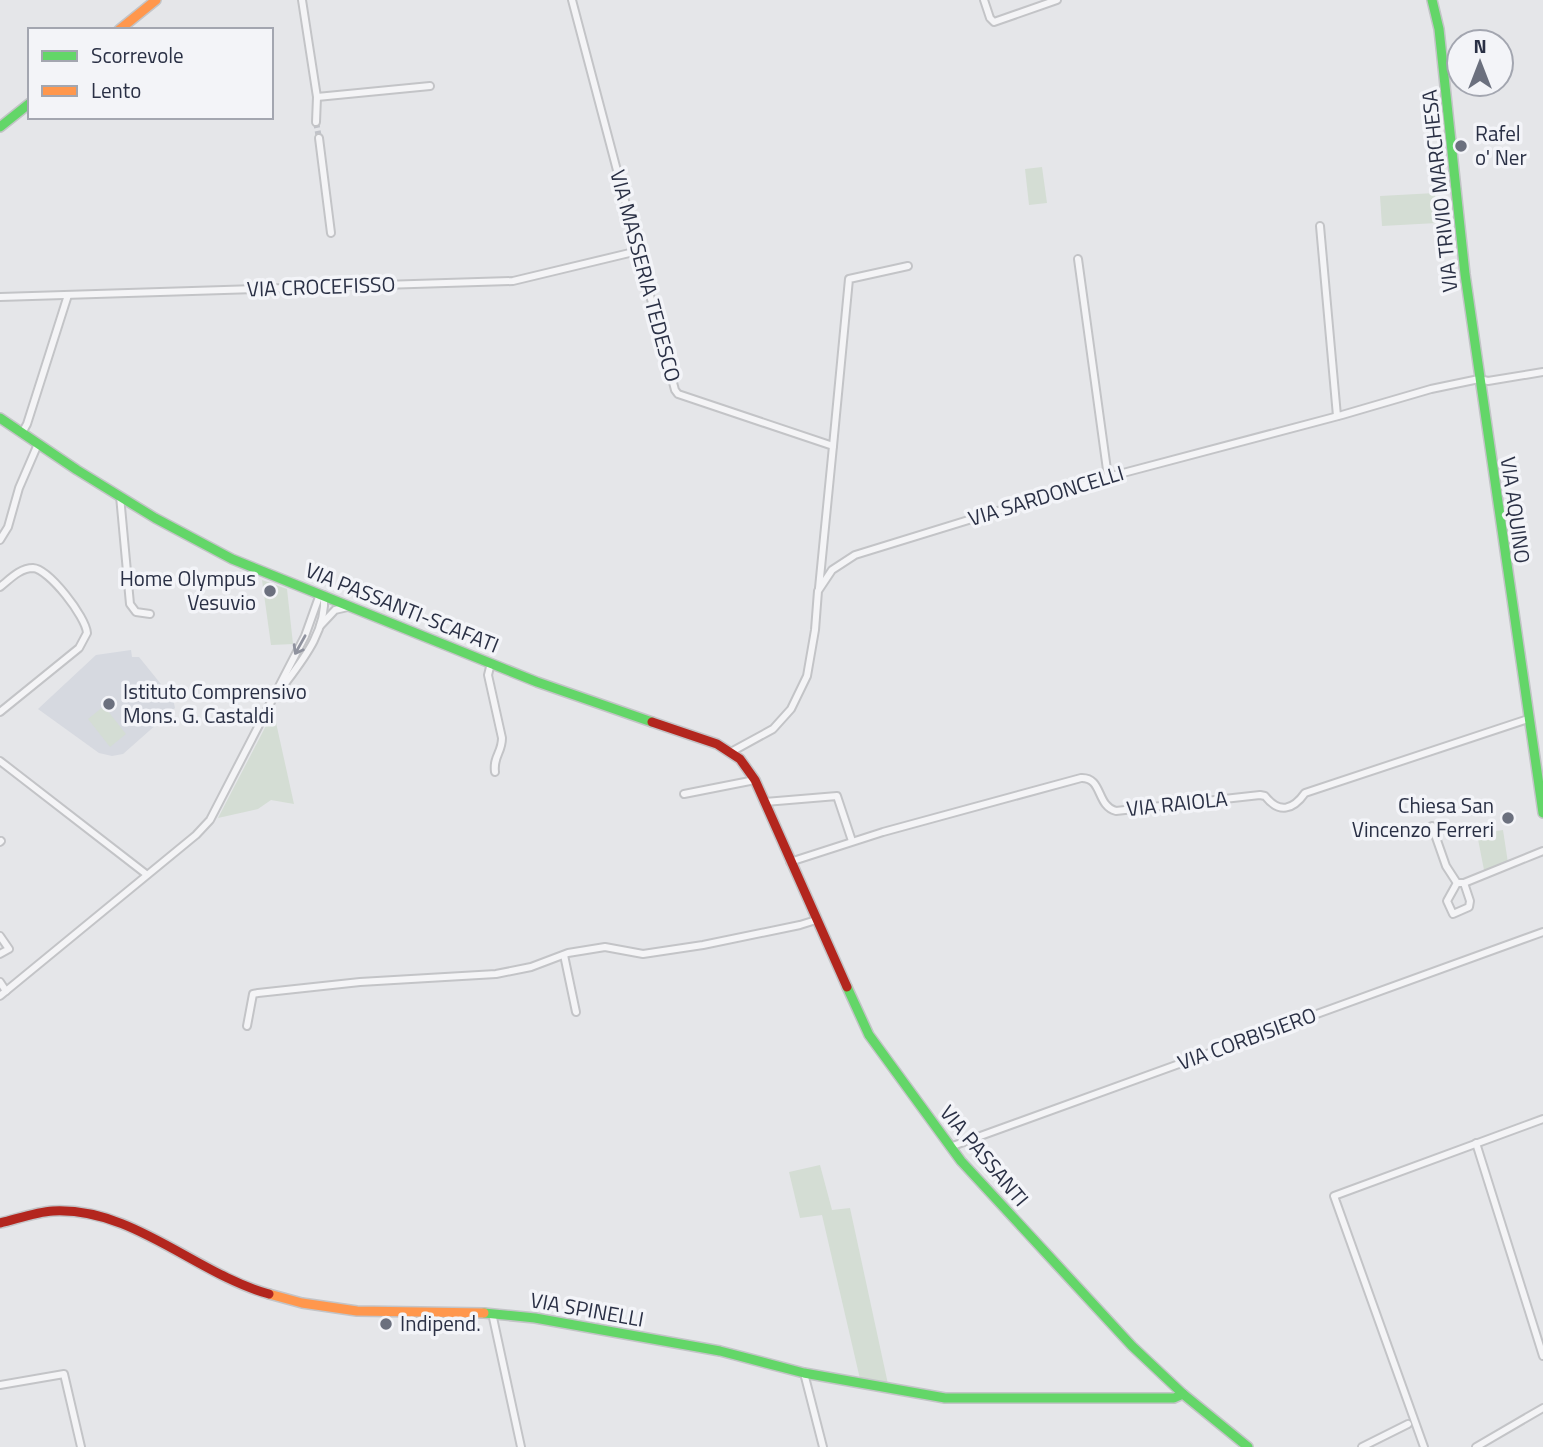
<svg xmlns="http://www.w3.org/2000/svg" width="1543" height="1447" viewBox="0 0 1543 1447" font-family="'Titillium Web',sans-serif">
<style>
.built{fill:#d6d9e0}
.green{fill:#d4ddd4}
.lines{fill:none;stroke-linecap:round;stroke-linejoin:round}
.street-tunnel{stroke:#c0c2c8;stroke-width:6;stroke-dasharray:6 3;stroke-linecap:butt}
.street-casing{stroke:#c3c4c7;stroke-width:10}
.fast-casing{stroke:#c3c4c7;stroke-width:12}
.slow-casing{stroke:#c3c4c7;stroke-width:12}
.jam-casing{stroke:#c3c4c7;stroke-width:12}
.street{stroke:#f4f4f6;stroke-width:6}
.fast{stroke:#63d668;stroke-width:9}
.slow{stroke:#ff974d;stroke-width:9}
.jam{stroke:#b3261e;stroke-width:9}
.oneway{stroke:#8f929e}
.poi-dot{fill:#6b707e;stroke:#f3f4f8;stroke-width:2.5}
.labels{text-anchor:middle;stroke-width:7;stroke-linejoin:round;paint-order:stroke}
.poi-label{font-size:21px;fill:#2a3045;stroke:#f3f4f8;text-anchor:start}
.street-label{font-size:21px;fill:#2a3045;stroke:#f3f4f8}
</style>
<rect width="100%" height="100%" fill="#e5e6e9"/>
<polygon class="built" points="131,650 132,657 139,657 173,699 175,708 123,754 112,756 99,753 38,709 96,655"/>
<g class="green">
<polygon points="1042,167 1047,203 1029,205 1025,169"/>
<polygon points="1435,193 1437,223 1382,226 1380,196"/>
<polygon points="262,580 287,589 293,644 271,645"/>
<polygon points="104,706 126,734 110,747 88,719"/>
<polygon points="275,718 294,804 271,800 258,809 218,818 269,720"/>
<polygon points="1503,830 1508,863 1484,870 1477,834"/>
<polygon points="820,1165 832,1210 850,1208 888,1384 860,1379 822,1215 800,1218 789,1172"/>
</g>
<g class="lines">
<polyline class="street-tunnel" points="316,122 319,138"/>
<g class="street-casing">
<g id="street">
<polyline points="302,0 317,97 430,86"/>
<polyline points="572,0 675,390 678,394 833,446 819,588"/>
<polyline points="984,0 990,18 994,22 1057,0"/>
<polyline points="316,122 317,97"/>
<polyline points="319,138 331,233"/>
<polyline points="1320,226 1337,416"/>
<polyline points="1078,259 1108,477"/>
<polyline points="0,297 513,281 638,251"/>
<polyline points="22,433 27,424 68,295"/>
<polyline points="833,446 849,279 908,266"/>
<polyline points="120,496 130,604 136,612 150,614"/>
<polyline points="0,540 8,527 19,488 38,444"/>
<path d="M0 587C10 579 20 568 33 568 49 569 86 617 87 633L79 648 0 712"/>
<polyline points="320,626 335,610 348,607"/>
<path d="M491 663 488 675 502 738C502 753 493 756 495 772"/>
<path d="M281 689C301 662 327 632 324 595"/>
<polyline points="731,752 773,729 791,709 807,676 815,630 818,591 832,570 855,555 1108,477 1342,415 1431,389 1479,379 1488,381 1543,372"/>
<polyline points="0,761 146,874"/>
<polyline points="684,794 755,780"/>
<polyline points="765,802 837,796 852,841"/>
<polyline points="1432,826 1446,866 1457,883 1464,883 1543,851"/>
<polyline points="0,842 1,841"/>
<path d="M790 862 883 832 1081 778C1103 777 1096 806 1116 811L1260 795 1265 796C1279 814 1293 810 1305 793L1528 719"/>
<polyline points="1457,883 1447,901 1453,914 1469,907 1470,901 1464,883"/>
<polyline points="0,936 9,949 0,954"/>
<polyline points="564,955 576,1012"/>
<polyline points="0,982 6,991"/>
<polyline points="0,996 196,835 210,820 305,636 320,594"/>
<polyline points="247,1026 253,994 258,993 360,982 496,974 531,967 568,953 605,947 643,954 703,945 800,925 816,920"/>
<polyline points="1476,1143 1543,1356"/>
<polyline points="950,1147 1543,932"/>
<polyline points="492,1313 521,1447"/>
<polyline points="804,1373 823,1447"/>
<polyline points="0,1385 64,1374 81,1447"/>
<polyline points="1362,1447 1408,1424"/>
<polyline points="1424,1447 1334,1196 1543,1119"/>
<polyline points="1476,1447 1543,1408"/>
</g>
</g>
<g class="fast-casing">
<g id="fast">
<polyline points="1432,0 1439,29 1465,274 1543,813"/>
<polyline points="0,127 30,103"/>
<polyline points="0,418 77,470 155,518 232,559 537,682 652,722"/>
<polyline points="847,987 869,1035 961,1161 1132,1346 1183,1394 1248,1447"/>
<polyline points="484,1313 535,1318 720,1351 804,1373 945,1398 1174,1398 1183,1394"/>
</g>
</g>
<g class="slow-casing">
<g id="slow">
<polyline points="119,30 156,0"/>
<polyline points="269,1294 302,1303 357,1311 484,1313"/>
</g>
</g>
<g class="jam-casing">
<g id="jam">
<polyline points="652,722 717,744 740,759 755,780 847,987"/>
<path d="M0 1223C17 1219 36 1212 53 1211 133 1207 196 1274 269 1294"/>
</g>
</g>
<use href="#street" class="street"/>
<use href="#fast" class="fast"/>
<use href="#slow" class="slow"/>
<use href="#jam" class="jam"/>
</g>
<defs><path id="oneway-shaft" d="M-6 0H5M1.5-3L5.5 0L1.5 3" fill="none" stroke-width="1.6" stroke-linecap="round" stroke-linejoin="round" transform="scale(1.75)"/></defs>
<use class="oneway" href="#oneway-shaft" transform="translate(300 645) rotate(119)"/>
<g class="poi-dot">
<circle cx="1461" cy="146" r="7"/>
<circle cx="270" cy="591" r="7"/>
<circle cx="109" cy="704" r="7"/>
<circle cx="1508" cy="818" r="7"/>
<circle cx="386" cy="1324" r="7"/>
</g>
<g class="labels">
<g class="poi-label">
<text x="1475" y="141">Rafel<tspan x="1475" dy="24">o' Ner</tspan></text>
<text x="256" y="586" text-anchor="end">Home Olympus<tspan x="256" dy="24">Vesuvio</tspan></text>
<text x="123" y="699">Istituto Comprensivo<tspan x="123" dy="24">Mons. G. Castaldi</tspan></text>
<text x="1494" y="813" text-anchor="end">Chiesa San<tspan x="1494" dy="24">Vincenzo Ferreri</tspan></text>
<text x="400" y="1331">Indipend.</text>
</g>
<g class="street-label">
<text transform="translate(1440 191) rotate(-96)" y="7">VIA TRIVIO MARCHESA</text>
<text transform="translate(645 276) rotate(75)" y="7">VIA MASSERIA TEDESCO</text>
<text transform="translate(321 287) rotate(-2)" y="7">VIA CROCEFISSO</text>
<text transform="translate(1046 496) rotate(-17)" y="7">VIA SARDONCELLI</text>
<text transform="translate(1515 510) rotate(82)" y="7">VIA AQUINO</text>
<text transform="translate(402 608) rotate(22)" y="7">VIA PASSANTI-SCAFATI</text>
<text transform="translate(1177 804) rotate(-6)" y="7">VIA RAIOLA</text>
<text transform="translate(1247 1039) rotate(-20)" y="7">VIA CORBISIERO</text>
<text transform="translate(984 1156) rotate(50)" y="7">VIA PASSANTI</text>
<text transform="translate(587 1310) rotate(10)" y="7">VIA SPINELLI</text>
</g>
</g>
<rect x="28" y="28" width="245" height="91" fill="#f3f4f8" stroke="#a3a6b0" stroke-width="2"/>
<rect x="42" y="51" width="35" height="10" fill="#63d668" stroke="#a3a6b0" stroke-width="2"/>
<text x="91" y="63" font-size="21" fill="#2a3045">Scorrevole</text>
<rect x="42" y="86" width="35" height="10" fill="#ff974d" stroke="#a3a6b0" stroke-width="2"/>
<text x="91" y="98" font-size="21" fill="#2a3045">Lento</text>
<g transform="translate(1480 63)"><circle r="33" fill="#f3f4f8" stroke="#a3a6b0" stroke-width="2"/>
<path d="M0-5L12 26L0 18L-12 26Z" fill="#6b707e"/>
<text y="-10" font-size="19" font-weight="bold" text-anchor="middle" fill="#2a3045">N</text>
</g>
</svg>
